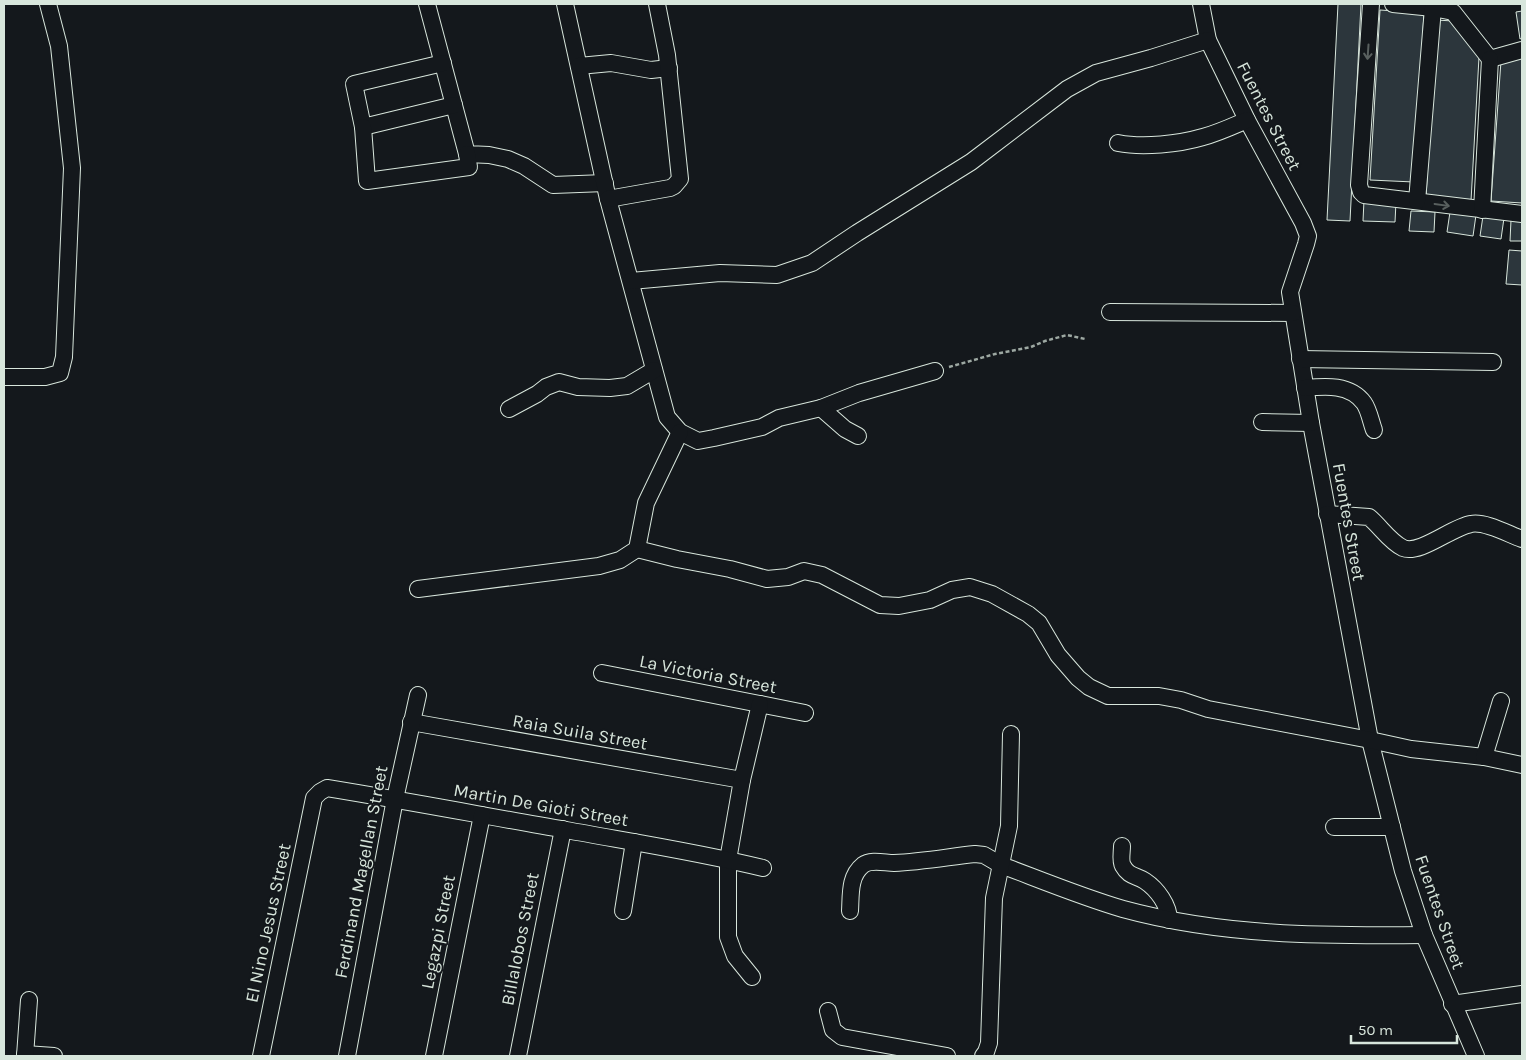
<svg xmlns="http://www.w3.org/2000/svg" width="1526" height="1060" viewBox="0 0 1526 1060" font-family="Karla,sans-serif">
<style>
.building{fill:#2c363c;stroke:#d8e6dc}
.lines{fill:none;stroke-linecap:round;stroke-linejoin:round}
.minor-casing{stroke:#d8e6dc;stroke-width:18}
.path{stroke:#9da8a2;stroke-width:2.5;stroke-dasharray:4 2.5;stroke-linecap:butt}
.minor{stroke:#14181c;stroke-width:16}
.oneway{stroke:#59605f}
.labels{text-anchor:middle;stroke-width:4;stroke-linejoin:round;paint-order:stroke}
.street-label{font-size:18px;fill:#d8e6dc;stroke:#14181c}
</style>
<rect width="100%" height="100%" fill="#14181c"/>
<g class="building">
<polygon points="1338,4 1361,4 1350,221 1327,220"/>
<polygon points="1380,10 1424,13 1414,182 1370,180"/>
<polygon points="1522,11 1522,38 1520,39 1516,12"/>
<polygon points="1435,20 1454,21 1479,57 1471,201 1426,199"/>
<polygon points="1522,55 1522,203 1491,201 1501,61"/>
<polygon points="1364,200 1396,202 1395,222 1363,221"/>
<polygon points="1411,211 1435,212 1434,232 1409,231"/>
<polygon points="1450,212 1476,215 1473,236 1447,232"/>
<polygon points="1483,216 1504,218 1501,239 1480,236"/>
<polygon points="1511,220 1522,221 1522,241 1510,241"/>
<polygon points="1509,250 1522,251 1522,285 1506,284"/>
</g>
<g class="lines">
<g class="minor-casing">
<g id="minor">
<polyline points="427,4 467,154 489,155 508,159 524,166 553,185 605,183"/>
<polyline points="565,4 608,199 667,417 680,432 698,441 714,438 762,427 779,418 821,408 859,393 935,371"/>
<polyline points="1201,4 1208,40 1247,120 1303,223 1308,236 1306,244 1290,292 1311,423 1370,740 1403,871 1424,935 1476,1056"/>
<polyline points="1371,4 1359,185 1361,192 1364,195 1522,214"/>
<polyline points="1393,4 1433,8 1453,12 1490,59 1522,50"/>
<polyline points="443,63 354,84 363,127 454,105"/>
<polyline points="579,66 611,63 651,70 669,68"/>
<polyline points="363,127 367,181 469,167 467,154"/>
<path d="M1118 143C1143 148 1179 144 1203 137 1218 133 1233 126 1247 120"/>
<polyline points="608,199 670,188 674,186 680,179 667,55 657,4"/>
<polyline points="1417,201 1433,8"/>
<polyline points="1482,210 1490,59"/>
<polyline points="631,281 720,273 777,275 812,263 857,233 971,162 1067,89 1096,73 1151,58 1208,40"/>
<polyline points="1110,312 1293,313"/>
<polyline points="1300,359 1493,362"/>
<polyline points="4,377 45,377 60,373 64,357 72,168 59,46 48,4"/>
<path d="M1305 388C1326 386 1350 384 1364 403 1369 410 1371 422 1374 430"/>
<polyline points="821,408 845,429 858,436"/>
<polyline points="509,409 537,394 546,387 559,382 578,387 610,388 627,386 654,370"/>
<polyline points="1262,422 1311,423"/>
<path d="M1327 514 1369 517C1381 527 1389 541 1403 548 1420 555 1452 527 1471 524 1485 521 1508 534 1522 539"/>
<polyline points="637,549 677,559 730,569 767,579 788,577 804,571 822,575 880,605 899,606 930,600 952,590 970,587 992,594 1028,614 1039,623 1058,655 1078,678 1089,687 1108,696 1159,696 1181,700 1208,709 1370,740 1411,749 1484,757 1522,765"/>
<polyline points="418,589 599,566 620,560 637,549 646,503 680,432"/>
<polyline points="602,673 805,713"/>
<polyline points="411,722 742,780"/>
<polyline points="1484,757 1501,701"/>
<polyline points="1334,827 1392,827"/>
<path d="M1122 846C1122 852 1120 861 1123 866 1129 877 1136 875 1145 881 1157 889 1169 905 1169 920"/>
<polyline points="623,911 634,842"/>
<path d="M850 911C851 895 849 876 863 865 871 859 885 863 894 863 921 862 948 857 975 854L984 855 1001 865C1041 880 1082 897 1123 909 1222 936 1322 936 1424 935"/>
<polyline points="752,977 735,956 728,937 728,860 742,780 760,704"/>
<polyline points="1452,1004 1522,994"/>
<polyline points="828,1011 833,1030 842,1037 947,1056"/>
<polyline points="25,1054 54,1056"/>
<polyline points="25,1056 29,1000"/>
<path d="M261 1056 314 798 320 792 327 788C407 801 486 816 566 830 632 842 698 852 763 868"/>
<polyline points="347,1056 395,799 418,695"/>
<polyline points="434,1056 482,815"/>
<polyline points="518,1056 563,829"/>
<polyline points="983,1056 986,1052 989,1043 994,898 1009,826 1011,734"/>
</g>
</g>
<polyline class="path" points="949,367 995,354 1031,347 1045,341 1067,335 1085,339"/>
<use href="#minor" class="minor"/>
</g>
<defs><path id="oneway-shaft" d="M-6 0H5M1.5-3L5.5 0L1.5 3" fill="none" stroke-width="1.6" stroke-linecap="round" stroke-linejoin="round" transform="scale(1.25)"/></defs>
<g class="oneway">
<use href="#oneway-shaft" transform="translate(1368 52) rotate(94)"/>
<use href="#oneway-shaft" transform="translate(1442 205) rotate(8)"/>
</g>
<g class="labels">
<g class="street-label">
<text transform="translate(1269 116) rotate(63)" y="6">Fuentes Street</text>
<text transform="translate(1349 522) rotate(80)" y="6">Fuentes Street</text>
<text transform="translate(708 674) rotate(11)" y="6">La Victoria Street</text>
<text transform="translate(580 732) rotate(10)" y="6">Raia Suila Street</text>
<text transform="translate(541 805) rotate(10)" y="6">Martin De Gioti Street</text>
<text transform="translate(361 872) rotate(-79)" y="6">Ferdinand Magellan Street</text>
<text transform="translate(1440 912) rotate(71)" y="6">Fuentes Street</text>
<text transform="translate(268 923) rotate(-78)" y="6">El Nino Jesus Street</text>
<text transform="translate(438 932) rotate(-79)" y="6">Legazpi Street</text>
<text transform="translate(520 939) rotate(-79)" y="6">Billalobos Street</text>
</g>
</g>
<rect width="1526" height="1060" fill="none" stroke="#d8e6dc" stroke-width="10"/>
<path d="M1351 1035v8h106v-8" fill="none" stroke="#d8e6dc" stroke-width="2.5"/>
<text x="1358" y="1035" font-size="15" fill="#d8e6dc" stroke="#14181c" stroke-width="4" paint-order="stroke">50 m</text>
</svg>
